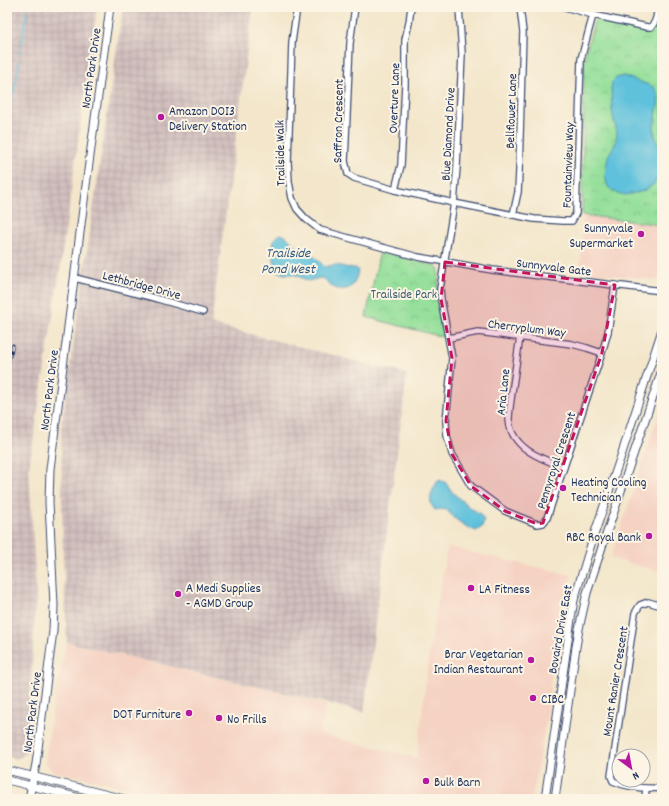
<svg xmlns="http://www.w3.org/2000/svg" width="669" height="806" viewBox="0 0 669 806" font-family="Dekko,sans-serif">
<style>
.built{fill:#f5d2c2}
.industrial{fill:url(#industrial-grid)}
.park{fill:url(#park-crowns);stroke:#58887c}
.water{fill:#5ec1dc;stroke:#3c789d}
.lines{fill:none;stroke-linecap:round;stroke-linejoin:round}
.stream{stroke:#5ec1dc;stroke-width:1.5}
.minor-casing{stroke:#3b4a6e;stroke-width:8}
.major-casing{stroke:#3b4a6e;stroke-width:9}
.minor{stroke:#fff;stroke-width:5.5}
.major{stroke:#fff;stroke-width:7}
.rail-casing{stroke:#1b2f5e;stroke-width:3}
.rail{stroke:#fcf5e5;stroke-width:1.5;stroke-dasharray:4.5;stroke-linecap:butt}
.marked{fill:#c2185b;fill-opacity:0.2;stroke:#c2185b;stroke-width:3;stroke-dasharray:8 5;stroke-linejoin:round}
.poi-dot{fill:#b5179e;stroke:#fcf5e5;stroke-width:1.5}
.labels{text-anchor:middle;stroke-width:4;stroke-linejoin:round;paint-order:stroke}
.street-label{font-size:13px;fill:#1b2f5e;stroke:#fcf5e5}
.poi-label{font-size:13px;fill:#1b2f5e;stroke:#fcf5e5;text-anchor:start}
.park-label{font-size:13px;fill:#3a5b6d;stroke:#fcf5e5}
.water-label{font-size:14px;font-style:italic;fill:#2f5b84;stroke:#fcf5e5}
</style>
<defs>
<pattern id="industrial-grid" width="8" height="8" patternUnits="userSpaceOnUse"><rect width="8" height="8" fill="#d1bfbd"/><path d="M0 4h8M4 0v8" fill="none" stroke="#b3a4a5"/></pattern>
<pattern id="park-crowns" width="20" height="18" patternUnits="userSpaceOnUse"><rect width="20" height="18" fill="#96e09b"/><path d="M2 6a3 3 0 1 1 6 0M12 15a3 3 0 1 1 6 0" fill="none" stroke="#81c088"/></pattern>
</defs>
<rect width="100%" height="100%" fill="#fcf5e5"/>
<filter id="ink" filterUnits="userSpaceOnUse"><feTurbulence type="fractalNoise" baseFrequency=".025" numOctaves="2"/><feDisplacementMap in="SourceGraphic" scale="8" xChannelSelector="R" yChannelSelector="G"/><feConvolveMatrix kernelMatrix="1 2 1 2 8 2 1 2 1" color-interpolation-filters="sRGB"/></filter>
<filter id="wash" filterUnits="userSpaceOnUse"><feTurbulence type="fractalNoise" baseFrequency=".012" numOctaves="4" result="noise"/><feDisplacementMap in="SourceGraphic" scale="16" xChannelSelector="R" yChannelSelector="G"/><feGaussianBlur stdDeviation="0.9" result="paint"/><feColorMatrix in="noise" values="0 0 0 0 0 0 0 0 0 0 0 0 0 0 0 0 0 1.4 0 .05"/><feComposite in="paint" operator="in"/></filter>
<g filter="url(#wash)">
<rect width="100%" height="100%" fill="#f3e6ca"/>
<g class="built">
<polygon points="584,216 662,225 662,278 659,280 580,272"/>
<polygon points="662,404 662,572 611,558"/>
<polygon points="448,547 572,575 567,590 558,625 546,721 532,799 178,799 52,771 45,762 54,698 67,642 326,704 319,734 412,757 417,758 429,654 447,548"/>
</g>
<g class="industrial">
<polygon points="7,7 97,7 60,269 29,468 36,593 27,753 17,759 7,757"/>
<polygon points="123,7 253,7 211,324 407,374 364,712 67,642 63,554 61,428"/>
</g>
<g class="park">
<path d="M660 7H662V225L582 215 584 63 585 56 594 22 596 20 598 19 648 30C659 27 659 17 660 7Z"/>
<polygon points="380,251 436,266 439,270 437,302 443,337 366,317"/>
</g>
<g class="water">
<polygon points="623,76 649,85 655,88 657,92 659,99 654,128 655,136 659,147 660,165 659,175 654,184 644,191 625,195 615,192 608,187 605,176 608,156 616,142 617,133 612,111 611,89 612,82 616,78"/>
<path d="M280 234C288 235 290 242 297 247 299 249 303 249 305 251 313 254 319 261 325 267 338 262 344 269 356 268L358 271C357 275 356 279 354 283 349 292 336 291 329 284 327 283 327 281 325 279L320 278 308 281 296 275 290 274H284L277 271C274 264 271 246 275 238 276 236 277 236 280 234Z"/>
<path d="M439 480 445 482 453 493 469 507 480 514 484 520 482 527 476 531C464 526 455 520 447 510L441 509 435 510C434 509 432 506 431 504 429 496 434 485 439 480Z"/>
</g>
<g class="lines">
<g class="stream">
<polyline points="20,53 28,7"/>
<polyline points="7,115 16,82 19,61"/>
</g>
</g>
</g>
<g filter="url(#ink)">
<g class="lines">
<g class="minor-casing">
<g id="minor">
<polyline points="297,7 292,42 288,162 289,182 292,198 297,209 306,219 320,230 374,245 418,257 492,270 662,291"/>
<polyline points="355,7 350,43 345,161 348,174 354,178 395,190 454,203 534,219 563,221 572,221 576,213 581,59 593,15"/>
<polyline points="459,7 462,54 457,167 454,203 440,289 441,299 452,358 446,421 447,436 452,454 471,486 505,511 537,524 543,523 547,518 602,353 608,332 615,285"/>
<path d="M565 7 593 15 647 27H651C657 21 657 14 657 7"/>
<polyline points="395,190 401,165 405,85 405,40 409,23 411,7"/>
<polyline points="513,215 518,192 519,171 523,32 520,7"/>
<polyline points="75,278 151,297 203,312"/>
<path d="M520 337C517 356 515 374 512 392 511 401 509 411 509 420 511 448 541 459 564 467"/>
<polyline points="449,338 478,332 572,344 587,348 602,353"/>
<path d="M662 606 648 602 640 605 635 613 611 776 613 781C628 788 645 789 662 788"/>
<polyline points="645,799 646,789"/>
</g>
</g>
<g class="major-casing">
<g id="major">
<polyline points="7,770 124,799"/>
<polyline points="7,780 84,799"/>
<polyline points="29,799 36,764 53,631 54,605 49,502 50,469 85,193 110,7"/>
<polyline points="545,799 572,612 574,600 593,538 622,453 662,330"/>
<polyline points="555,799 576,647 579,629 587,593 602,547 662,370"/>
</g>
</g>
<use href="#minor" class="minor"/>
<use href="#major" class="major"/>
<g class="rail-casing">
<polyline id="rail" points="7,367 13,345"/>
</g>
<use href="#rail" class="rail"/>
</g>
</g>
<path class="marked" d="M445 262 615 285 602 353 543 523 537 524 505 511 471 486 452 454 446 421 452 358 441 299Z"/>
<g class="poi-dot">
<circle cx="161" cy="117" r="4"/>
<circle cx="641" cy="234" r="4"/>
<circle cx="563" cy="488" r="4"/>
<circle cx="649" cy="536" r="4"/>
<circle cx="471" cy="588" r="4"/>
<circle cx="178" cy="594" r="4"/>
<circle cx="531" cy="660" r="4"/>
<circle cx="533" cy="698" r="4"/>
<circle cx="189" cy="713" r="4"/>
<circle cx="219" cy="718" r="4"/>
<circle cx="426" cy="781" r="4"/>
</g>
<g class="labels">
<g class="street-label">
<text transform="translate(90 68) rotate(-82)" y="5">North Park Drive</text>
<text transform="translate(393 98) rotate(-88)" y="5">Overture Lane</text>
<text transform="translate(510 111) rotate(-88)" y="5">Bellflower Lane</text>
<text transform="translate(337 121) rotate(-89)" y="5">Saffron Crescent</text>
<text transform="translate(447 134) rotate(-87)" y="5">Blue Diamond Drive</text>
<text transform="translate(279 153) rotate(-91)" y="5">Trailside Walk</text>
<text transform="translate(567 165) rotate(-88)" y="5">Fountainview Way</text>
<text transform="translate(554 266) rotate(7)" y="5">Sunnyvale Gate</text>
<text transform="translate(142 284) rotate(15)" y="5">Lethbridge Drive</text>
<text transform="translate(527 327) rotate(7)" y="5">Cherryplum Way</text>
<text transform="translate(48 390) rotate(-83)" y="5">North Park Drive</text>
<text transform="translate(502 392) rotate(-84)" y="5">Aria Lane</text>
<text transform="translate(555 460) rotate(-72)" y="5">Pennyroyal Crescent</text>
<text transform="translate(559 629) rotate(-80)" y="5">Bovaird Drive East</text>
<text transform="translate(614 681) rotate(-81)" y="5">Mount Ranier Crescent</text>
<text transform="translate(31 712) rotate(-83)" y="5">North Park Drive</text>
</g>
<g class="poi-label">
<text x="169" y="115">Amazon DOI3<tspan x="169" dy="15">Delivery Station</tspan></text>
<text x="633" y="232" text-anchor="end">Sunnyvale<tspan x="633" dy="15">Supermarket</tspan></text>
<text x="571" y="486">Heating Cooling<tspan x="571" dy="15">Technician</tspan></text>
<text x="641" y="541" text-anchor="end">RBC Royal Bank</text>
<text x="186" y="592">A Medi Supplies<tspan x="186" dy="15">- AGMD Group</tspan></text>
<text x="479" y="593">LA Fitness</text>
<text x="523" y="658" text-anchor="end">Brar Vegetarian<tspan x="523" dy="15">Indian Restaurant</tspan></text>
<text x="541" y="703">CIBC</text>
<text x="181" y="718" text-anchor="end">DOT Furniture</text>
<text x="227" y="723">No Frills</text>
<text x="434" y="786">Bulk Barn</text>
</g>
<g class="park-label">
<text x="404" y="298">Trailside Park</text>
</g>
<g class="water-label">
<text x="288" y="257">Trailside<tspan x="288" dy="16">Pond West</tspan></text>
</g>
</g>
<rect width="669" height="806" fill="none" stroke="#fcf5e5" stroke-width="24"/>
<g transform="translate(631 768) rotate(148)"><circle r="19" fill="#fcf5e5" stroke="#a2a6af"/>
<path d="M0-3L7 15L0 10L-7 15Z" fill="#b5179e"/>
<text y="-6" font-size="11" font-weight="bold" text-anchor="middle" fill="#1b2f5e">N</text>
</g>
</svg>
